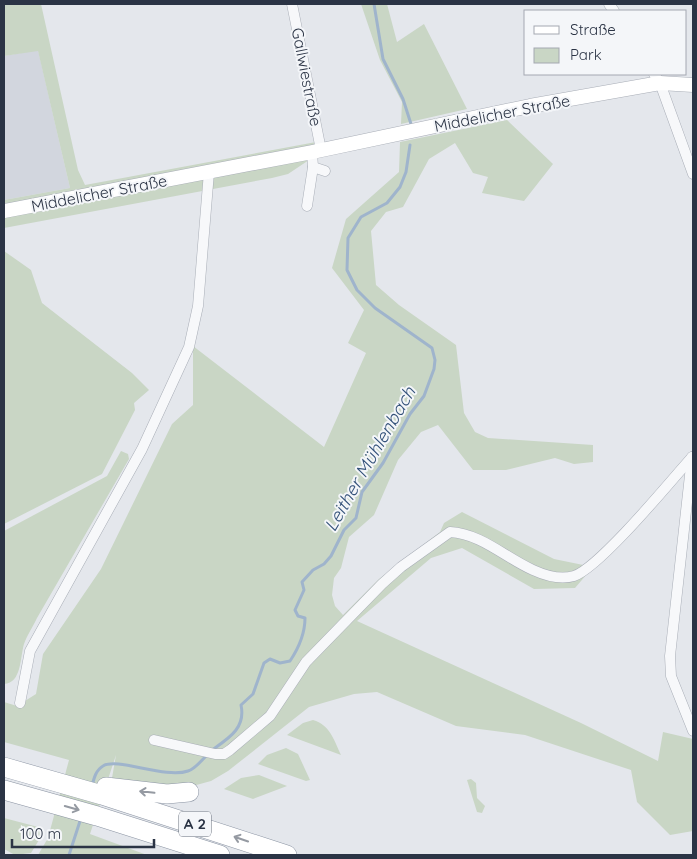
<svg xmlns="http://www.w3.org/2000/svg" width="697" height="859" viewBox="0 0 697 859" font-family="Quicksand,sans-serif">
<style>
.built{fill:#d2d6de}
.green{fill:#c9d6c5}
.lines{fill:none;stroke-linecap:round;stroke-linejoin:round}
.stream{stroke:#9fb4cc;stroke-width:3}
.street-casing{stroke:#a9aeb7;stroke-width:11}
.secondary-casing{stroke:#a9aeb7;stroke-width:15}
.highway-casing{stroke:#8b94a3;stroke-width:20}
.street{stroke:#f7f8fa;stroke-width:10}
.secondary{stroke:#fff;stroke-width:14}
.highway{stroke:#fff;stroke-width:19}
.oneway{stroke:#959aa2}
.labels{text-anchor:middle;stroke-width:4;stroke-linejoin:round;paint-order:stroke}
.shield{fill:#f4f6f9;stroke:#676e7b;stroke-width:1}
.shield-label{font-size:15px;font-weight:bold;fill:#2b3445}
.street-label{font-size:16px;fill:#2b3445;stroke:#f4f6f9}
.water-label{font-size:18px;font-style:italic;fill:#34527a;stroke:#f4f6f9}
</style>
<rect width="100%" height="100%" fill="#e4e7ec"/>
<polygon class="built" points="38,50 70,188 4,200 4,56"/>
<g class="green">
<polygon points="4,4 41,4 78,170 85,185 316,142 309,160 288,174 272,178 4,228 4,200 70,188 38,51 4,56"/>
<polygon points="361,4 387,4 397,42 424,24 467,109 401,124 402,102 380,60"/>
<polygon points="507,120 553,164 524,201 482,193 488,177 473,173 455,143 429,159 403,207 386,212 371,231 376,285 399,305 456,345 464,413 475,432 488,438 593,445 593,462 574,464 555,458 506,470 473,470 438,425 421,432 398,460 374,515 349,537 341,568 334,578 332,595 335,606 343,615 379,579 440,532 444,523 462,512 554,559 593,567 575,588 534,589 462,548 431,558 357,621 581,723 658,761 663,732 693,739 693,831 670,835 637,802 631,770 525,735 456,726 377,692 354,694 309,707 228,771 211,781 189,787 112,778 116,755 90,834 147,855 38,855 48,838 69,760 4,742 4,702 17,706 36,694 43,654 101,569 172,424 193,405 193,346 324,447 366,353 348,343 364,310 332,268 346,219 399,172 400,142"/>
<polygon points="4,251 31,270 42,303 132,373 149,390 134,403 135,410 102,474 4,524"/>
<path d="M121 451 128 454 129 459 37 618C33 627 27 635 24 644 20 657 22 683 4 684V531L107 476Z"/>
<path d="M313 720C330 725 334 740 341 755L287 735 303 723Z"/>
<polygon points="286,748 298,754 310,780 306,781 258,764 267,755"/>
<polygon points="259,775 287,786 253,799 224,789 241,778"/>
<polygon points="471,779 476,783 477,798 485,806 482,813 477,812 467,780"/>
<polygon points="4,818 42,828 39,840 31,853 15,855 4,849"/>
</g>
<g class="lines">
<g class="stream">
<polyline points="374,4 383,59 403,99 411,124"/>
<path d="M212 750C229 738 246 728 241 705L253 694 264 663 270 659 280 663 290 661C298 649 305 633 305 618L298 616 295 610 304 590 302 582 313 570 324 564 331 556 344 530 356 518 362 492 383 463 410 414 424 396 434 369 435 360 432 348 375 308 357 290 347 270 348 238 361 217 387 203 400 187 406 172 410 145"/>
<path d="M92 786C94 778 96 770 103 766 117 757 165 779 188 771 195 769 201 761 206 756"/>
<polyline points="69,855 81,818"/>
</g>
<g class="street-casing">
<g id="street">
<polyline points="292,4 321,150"/>
<polyline points="609,4 614,11"/>
<polyline points="654,74 660,83 693,174"/>
<polyline points="313,167 325,171"/>
<polyline points="307,206 313,167 312,152"/>
<polyline points="692,457 670,656 671,676 693,731"/>
<polyline points="20,703 30,651 142,449 189,347 198,306 209,172"/>
<path d="M154 740 215 754H224L230 750 270 716 306 662 382 584 401 567 450 532C482 534 504 557 533 570 544 575 561 580 574 576 599 568 671 481 692 457"/>
</g>
</g>
<g class="secondary-casing">
<polyline id="secondary" points="4,211 312,152 530,106 660,83 693,85"/>
</g>
<g class="highway-casing">
<g id="highway">
<polyline points="4,767 102,795 287,855"/>
<polyline points="106,787 167,794 189,792"/>
<polyline points="4,790 97,816 220,855"/>
</g>
</g>
<use href="#street" class="street"/>
<use href="#secondary" class="secondary"/>
<use href="#highway" class="highway"/>
</g>
<defs><path id="oneway-shaft" d="M-6 0H5M1.5-3L5.5 0L1.5 3" fill="none" stroke-width="1.6" stroke-linecap="round" stroke-linejoin="round" transform="scale(1.25)"/></defs>
<g class="oneway">
<use href="#oneway-shaft" transform="translate(147 792) rotate(-174)"/>
<use href="#oneway-shaft" transform="translate(72 808) rotate(16)"/>
<use href="#oneway-shaft" transform="translate(241 839) rotate(-161)"/>
</g>
<g class="labels">
<rect class="shield" x="179" y="811.5" width="32" height="25" rx="4"/>
<g class="shield-label">
<text x="195" y="829">A 2</text>
</g>
<g class="street-label">
<text transform="translate(307 77) rotate(79)" y="6">Gallwiestraße</text>
<text transform="translate(502 113) rotate(-11)" y="6">Middelicher Straße</text>
<text transform="translate(99 193) rotate(-11)" y="6">Middelicher Straße</text>
</g>
<g class="water-label">
<text transform="translate(370 459) rotate(-60)" y="6">Leither Mühlenbach</text>
</g>
</g>
<rect width="697" height="859" fill="none" stroke="#2b3445" stroke-width="10"/>
<rect x="524" y="10" width="162" height="65" fill="#f4f6f9" stroke="#a4a8b1"/>
<rect x="534" y="26" width="25" height="8" fill="#ffffff" stroke="#a4a8b1"/>
<text x="570" y="35" font-size="15" fill="#2b3445">Straße</text>
<rect x="534" y="48" width="25" height="15" fill="#c9d6c5" stroke="#a4a8b1"/>
<text x="570" y="60" font-size="15" fill="#2b3445">Park</text>
<path d="M12 839v8h142v-8" fill="none" stroke="#2b3445" stroke-width="2.5"/>
<text x="20" y="839" font-size="15" fill="#2b3445" stroke="#f4f6f9" stroke-width="4" paint-order="stroke">100 m</text>
</svg>
